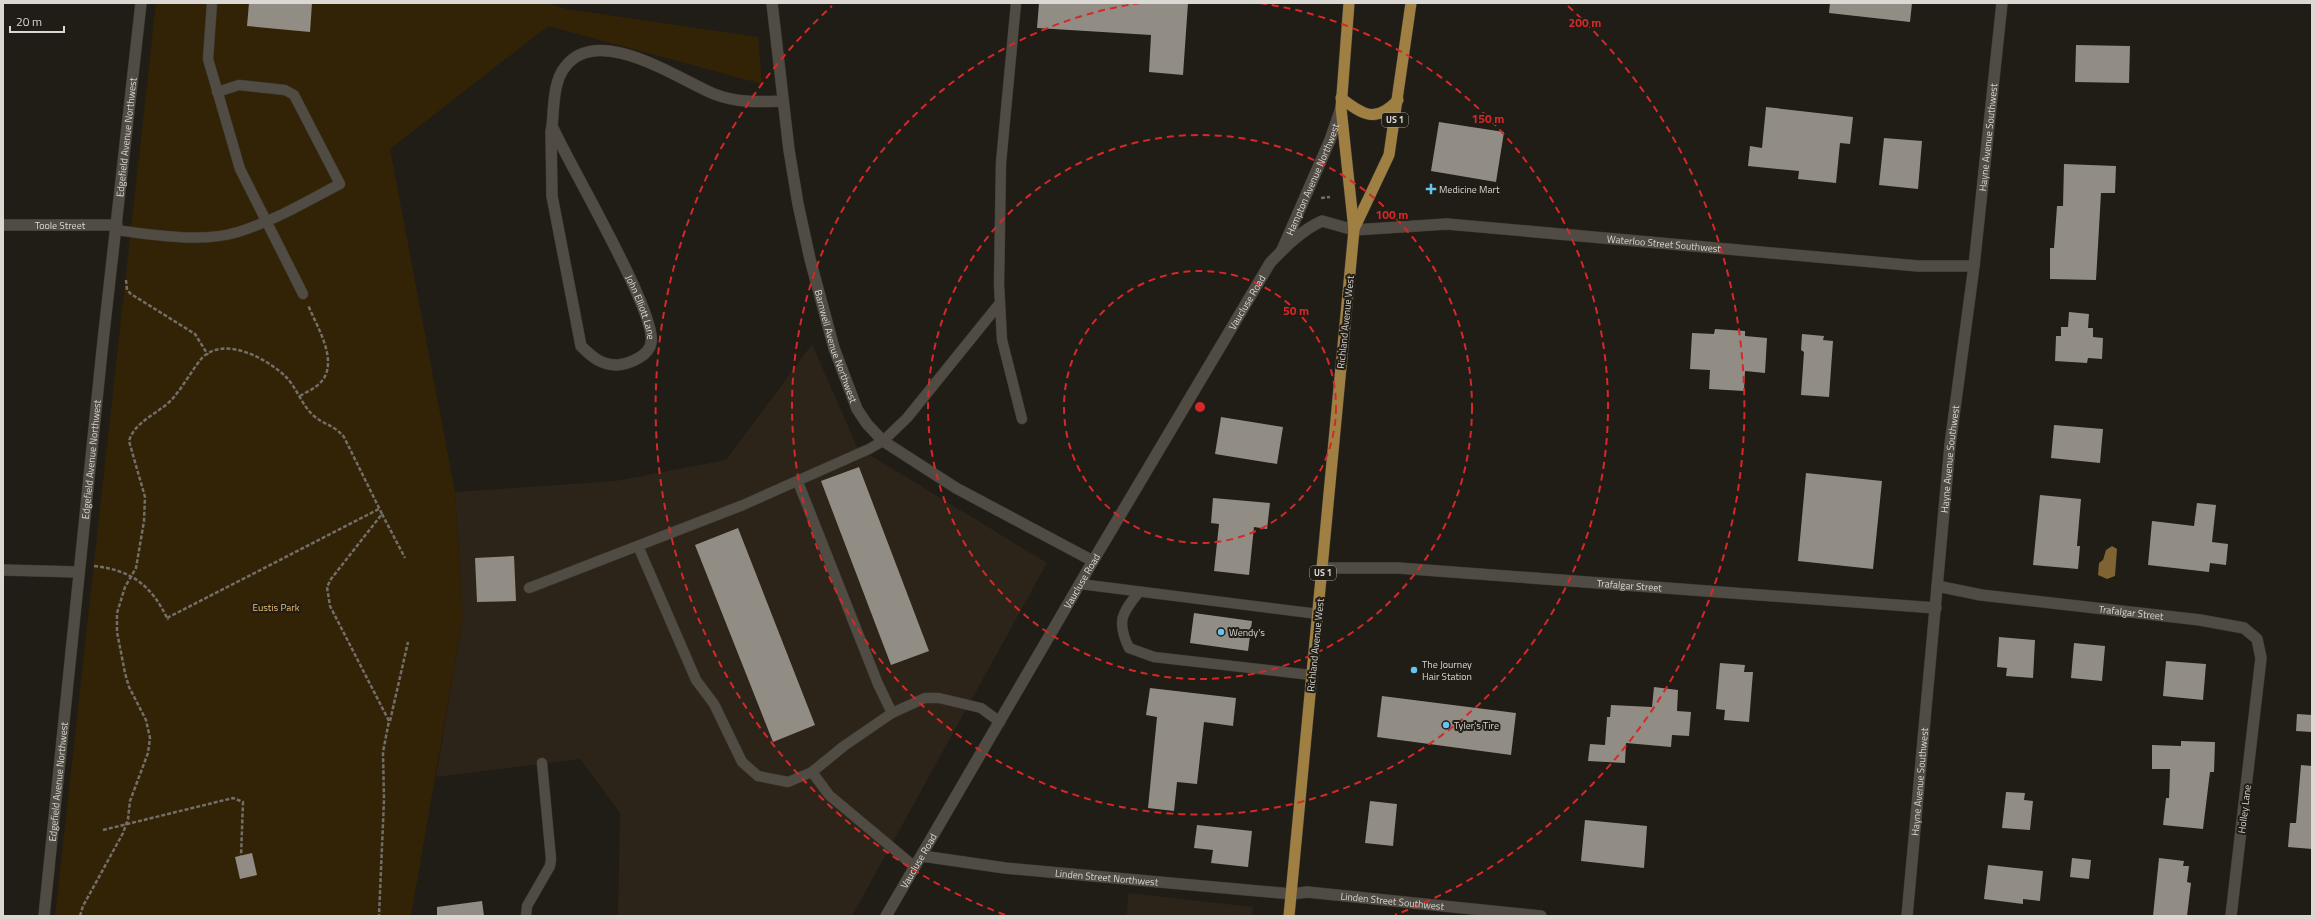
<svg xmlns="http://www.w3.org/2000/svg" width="2315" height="919" viewBox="0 0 2315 919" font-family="'Titillium Web',sans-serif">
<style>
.built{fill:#2c2418}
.green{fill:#332306}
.water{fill:#7f6333}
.building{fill:#928d84}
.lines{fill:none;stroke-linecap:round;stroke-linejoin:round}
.service-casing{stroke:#3c3935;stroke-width:11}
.minor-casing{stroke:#3c3935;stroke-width:12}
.tertiary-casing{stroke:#3c3935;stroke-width:12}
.primary-casing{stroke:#3c3935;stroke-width:12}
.path{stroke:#726e69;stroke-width:2.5;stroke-dasharray:4 2;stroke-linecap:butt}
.service{stroke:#504b43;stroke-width:10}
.minor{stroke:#504b43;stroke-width:11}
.tertiary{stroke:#504b43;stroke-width:11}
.primary{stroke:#a07f42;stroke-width:11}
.ring{fill:none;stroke:#d62828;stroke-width:2;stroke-dasharray:7 5}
.poi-dot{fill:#65c5ee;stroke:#201c16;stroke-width:1.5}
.labels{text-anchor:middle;stroke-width:4;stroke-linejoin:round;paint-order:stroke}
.shield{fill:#201c16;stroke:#a3a09a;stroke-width:1}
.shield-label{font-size:9px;font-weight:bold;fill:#dbd8d3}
.street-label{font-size:10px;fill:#dbd8d3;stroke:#201c16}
.poi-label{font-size:10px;fill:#dbd8d3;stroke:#201c16;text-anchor:start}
.park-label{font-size:10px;fill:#ebbf77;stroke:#201c16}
.centre{fill:#d62828;stroke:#201c16;stroke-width:2}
.ring-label{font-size:12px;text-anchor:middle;font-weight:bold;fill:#d62828;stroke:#201c16;stroke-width:4;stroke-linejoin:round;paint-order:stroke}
</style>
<rect width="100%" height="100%" fill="#201c16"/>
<g class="built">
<polygon points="812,344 857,447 1047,563 852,916 618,916 620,813 580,759 436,777 463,616 455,492 615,481 726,460"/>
<polygon points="1128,893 1253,907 1252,916 1127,916"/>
</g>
<polygon class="green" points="156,3 547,3 567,9 758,37 762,84 548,26 390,149 455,492 463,616 411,916 55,916"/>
<polygon class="water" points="2112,546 2117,549 2115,576 2107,579 2098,575 2099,563 2103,560 2106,550"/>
<g class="building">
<polygon points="249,3 312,3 310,32 247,26"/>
<polygon points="1039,3 1188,3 1183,75 1149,72 1151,35 1037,28"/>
<polygon points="1830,3 1912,3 1910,22 1829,13"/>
<polygon points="2076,45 2130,46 2129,83 2075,82"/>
<polygon points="1766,107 1853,117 1850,144 1840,143 1836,183 1798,179 1799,171 1748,166 1750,146 1762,148"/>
<polygon points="1439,122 1504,132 1496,182 1431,171"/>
<polygon points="1884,138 1922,141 1918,189 1879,185"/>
<polygon points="2064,164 2116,166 2115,193 2101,193 2096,280 2050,279 2050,248 2054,248 2057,206 2063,206"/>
<polygon points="2069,312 2089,314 2088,328 2093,328 2093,337 2103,338 2102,359 2088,358 2087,363 2055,361 2056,336 2061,336 2061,327 2068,327"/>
<polygon points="1715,329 1745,331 1745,336 1767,338 1765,373 1745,371 1744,391 1709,389 1710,370 1690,369 1692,333 1714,334"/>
<polygon points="1802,334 1824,336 1823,340 1833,341 1829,397 1801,395 1804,352 1801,350"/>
<polygon points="1221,417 1283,427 1277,464 1215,454"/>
<polygon points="2054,425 2103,429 2100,463 2051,458"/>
<polygon points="859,467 929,651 891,665 821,481"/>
<polygon points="1806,473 1882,481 1873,569 1798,561"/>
<polygon points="2040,495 2081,499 2077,546 2080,546 2078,569 2033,565"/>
<polygon points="1213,498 1270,503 1267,529 1254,527 1249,575 1214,571 1219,524 1211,523"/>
<polygon points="2197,503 2216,505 2212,542 2228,544 2226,565 2210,563 2209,572 2148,565 2152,521 2194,526"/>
<polygon points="738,528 815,725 773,742 695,545"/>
<polygon points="514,556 516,601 477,602 475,558"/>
<polygon points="1194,613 1252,621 1248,651 1190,643"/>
<polygon points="1999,637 2035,640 2033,678 2006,676 2007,668 1997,667"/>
<polygon points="2074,643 2105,646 2102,681 2071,678"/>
<polygon points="2166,661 2206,664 2203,700 2163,696"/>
<polygon points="1720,663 1745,665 1744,672 1753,672 1749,722 1724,720 1725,710 1716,709"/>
<polygon points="1654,687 1678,690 1677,711 1691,712 1689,736 1672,735 1671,747 1626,743 1625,763 1588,761 1590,744 1605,745 1607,717 1610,717 1611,705 1652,707"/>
<polygon points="1150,688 1236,698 1233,726 1204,722 1197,784 1177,782 1174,811 1148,808 1157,717 1146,715"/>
<polygon points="1382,696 1516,713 1511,755 1377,737"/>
<polygon points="2297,714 2312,715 2312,732 2296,731"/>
<polygon points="2181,741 2215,742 2214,772 2210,772 2203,829 2163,825 2166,798 2169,798 2170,769 2152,769 2152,745 2181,746"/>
<polygon points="2301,765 2312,766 2312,849 2288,847 2290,823 2296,823"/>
<polygon points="2006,792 2025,793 2024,800 2033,801 2030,830 2002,828"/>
<polygon points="1370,801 1397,804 1393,846 1365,843"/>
<polygon points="1585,820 1647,826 1644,868 1581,861"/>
<polygon points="1197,825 1252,831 1248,867 1211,863 1213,850 1194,848"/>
<polygon points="252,853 257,875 240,879 235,857"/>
<polygon points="2072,858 2091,860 2089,879 2070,877"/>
<polygon points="2159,858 2184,861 2183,866 2189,866 2187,882 2191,883 2187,916 2153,916"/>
<polygon points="1988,865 2043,871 2040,901 2023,899 2023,904 1984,899"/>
<polygon points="482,901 484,916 437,916 437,907"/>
</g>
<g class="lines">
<g class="service-casing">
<g id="service">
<polyline points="212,3 208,59 240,169 303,294"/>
<polyline points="1016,3 1001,163 999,284 1002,340 1022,419"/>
<path d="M116 230C152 235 203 243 238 232 274 221 307 201 340 184L294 95 285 90 239 85 217 92"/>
<polyline points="798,482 878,684 892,713"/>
<polyline points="638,546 696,680 714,704 742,762 758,776 788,782 812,772 844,746 892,713 925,698 939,698 981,708 1000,722"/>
<polyline points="1080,584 1318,614"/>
<polyline points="529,588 743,505 869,449 883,441 907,418 1000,303"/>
<path d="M1139 592C1122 613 1116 621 1129 648L1154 657 1311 675"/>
<polyline points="812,772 829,795 915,867"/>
<polyline points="526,916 527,906 550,866 551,859 542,763"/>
</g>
</g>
<g class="minor-casing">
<g id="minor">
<path id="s1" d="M772 3 789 150 798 204 810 259 834 348 857 409 867 424 883 441 956 488 1093 561"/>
<path id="s2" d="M552 126C568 163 658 314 651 343 649 356 629 364 617 365 601 365 592 357 581 346L552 196 551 132 552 126C554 107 553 82 565 67 598 23 678 79 714 94 737 103 760 102 783 101"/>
<path id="s3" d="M3 225H117"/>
<path id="s4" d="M1282 250 1330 140 1341 108"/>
<path id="s5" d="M1323 568H1398L1936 608"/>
<polyline points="3,570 79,572"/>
<path id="s6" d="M1937 586 1981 595 2200 620 2244 628 2257 639 2261 658 2231 916"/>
<path id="s7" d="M922 856 1005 868 1292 894 1307 892 1541 916"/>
<path id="s8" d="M44 916 103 341 141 3"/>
<path id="s9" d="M1907 916 1950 445 1974 266 2002 3"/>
</g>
</g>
<g class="tertiary-casing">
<g id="tertiary">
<path id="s10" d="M886 916 1093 561 1270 263C1285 247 1302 230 1322 221L1354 230 1447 224 1918 266H1974"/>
</g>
</g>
<g class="primary-casing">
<g id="primary">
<path d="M1341 98C1364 116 1376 123 1398 100"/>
<polyline points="1354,229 1389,155 1411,3"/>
<polyline points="1289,916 1354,230 1341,108 1349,3"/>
</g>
</g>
<g class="path">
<polyline points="1321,198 1330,197"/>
<polyline points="126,280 127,290 131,294 195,334 208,355"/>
<path d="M300 396C306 392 314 389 319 384 341 364 317 327 308 305"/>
<polyline points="382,514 405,558"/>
<path d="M94 566C132 570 152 586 168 620"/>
<polyline points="167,618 379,509"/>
<polyline points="390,721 408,642"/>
<polyline points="103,830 233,798 243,802 241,856"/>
<path d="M80 916 83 906 123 833 128 819 130 801 148 753 150 738 146 720 129 687 125 673 117 632V613L125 587 136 568 144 521 145 497 129 441C135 420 161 413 174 397 184 385 192 370 202 358 224 335 268 359 286 377 297 388 302 406 314 416 324 425 333 424 344 437L382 514 331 579 327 587 330 606 389 721 383 752 384 800 379 916"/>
</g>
<use href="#service" class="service"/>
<use href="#minor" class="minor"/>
<use href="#tertiary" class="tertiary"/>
<use href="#primary" class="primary"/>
</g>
<g class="ring">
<circle cx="1200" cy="407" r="136"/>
<circle cx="1200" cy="407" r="272"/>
<path d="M1260 3A408 408 0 1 1 1140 3"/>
<path d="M1005 915A544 544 0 0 1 832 6M1568 6A544 544 0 0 1 1395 915"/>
</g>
<g class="poi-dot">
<path d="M1429 183h4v4h4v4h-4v4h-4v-4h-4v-4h4z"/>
<circle cx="1221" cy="632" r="4"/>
<circle cx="1414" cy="670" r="4"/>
<circle cx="1446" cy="725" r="4"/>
</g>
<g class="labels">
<g class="shield">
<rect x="1382" y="113" width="26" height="14" rx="3"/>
<rect x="1310" y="566" width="26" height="14" rx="3"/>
</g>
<g class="shield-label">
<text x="1395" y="123">US 1</text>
<text x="1323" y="576">US 1</text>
</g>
<g class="street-label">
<text dy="4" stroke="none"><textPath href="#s8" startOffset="783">Edgefield Avenue Northwest</textPath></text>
<text dy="4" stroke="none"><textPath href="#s9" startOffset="783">Hayne Avenue Southwest</textPath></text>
<text dy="4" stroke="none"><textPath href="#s4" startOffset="77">Hampton Avenue Northwest</textPath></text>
<text dy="4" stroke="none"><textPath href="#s3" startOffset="57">Toole Street</textPath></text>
<text dy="4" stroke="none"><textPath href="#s10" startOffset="1169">Waterloo Street Southwest</textPath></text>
<text dy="4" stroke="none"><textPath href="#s10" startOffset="712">Vaucluse Road</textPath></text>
<text dy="4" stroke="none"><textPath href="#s2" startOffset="202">John Elliott Lane</textPath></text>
<text transform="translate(1345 322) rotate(-84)" y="4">Richland Avenue West</text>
<text dy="4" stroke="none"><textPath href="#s1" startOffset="350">Barnwell Avenue Northwest</textPath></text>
<text dy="4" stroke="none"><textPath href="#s8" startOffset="459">Edgefield Avenue Northwest</textPath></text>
<text dy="4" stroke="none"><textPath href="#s9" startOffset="459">Hayne Avenue Southwest</textPath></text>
<text dy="4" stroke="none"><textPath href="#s10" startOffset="388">Vaucluse Road</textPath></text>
<text dy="4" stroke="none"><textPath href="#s5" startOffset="307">Trafalgar Street</textPath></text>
<text dy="4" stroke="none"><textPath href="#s6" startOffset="196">Trafalgar Street</textPath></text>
<text transform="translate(1315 645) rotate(-84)" y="4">Richland Avenue West</text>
<text dy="4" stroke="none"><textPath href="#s8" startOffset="135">Edgefield Avenue Northwest</textPath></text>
<text dy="4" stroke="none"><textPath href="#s9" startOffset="135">Hayne Avenue Southwest</textPath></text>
<text transform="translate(2244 809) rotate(-83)" y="4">Holley Lane</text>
<text dy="4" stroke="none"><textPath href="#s10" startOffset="64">Vaucluse Road</textPath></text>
<text dy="4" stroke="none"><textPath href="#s7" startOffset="186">Linden Street Northwest</textPath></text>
<text dy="4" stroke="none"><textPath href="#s7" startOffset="473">Linden Street Southwest</textPath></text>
</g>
<g class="poi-label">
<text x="1439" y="193">Medicine Mart</text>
<text x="1229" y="636">Wendy's</text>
<text x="1422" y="668">The Journey<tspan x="1422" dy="12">Hair Station</tspan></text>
<text x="1454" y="729">Tyler's Tire</text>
</g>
<g class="park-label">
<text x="276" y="611">Eustis Park</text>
</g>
</g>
<circle cx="1200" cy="407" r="6" class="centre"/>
<g class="ring-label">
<text x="1585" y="27">200 m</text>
<text x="1488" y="123">150 m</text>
<text x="1392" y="219">100 m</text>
<text x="1296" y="315">50 m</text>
</g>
<rect width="2315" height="919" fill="none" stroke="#dbd8d3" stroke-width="8"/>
<path d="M10 26v6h54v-6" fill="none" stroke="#dbd8d3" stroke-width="2"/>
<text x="16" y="26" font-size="12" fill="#dbd8d3" stroke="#201c16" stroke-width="3" paint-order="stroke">20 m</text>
</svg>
